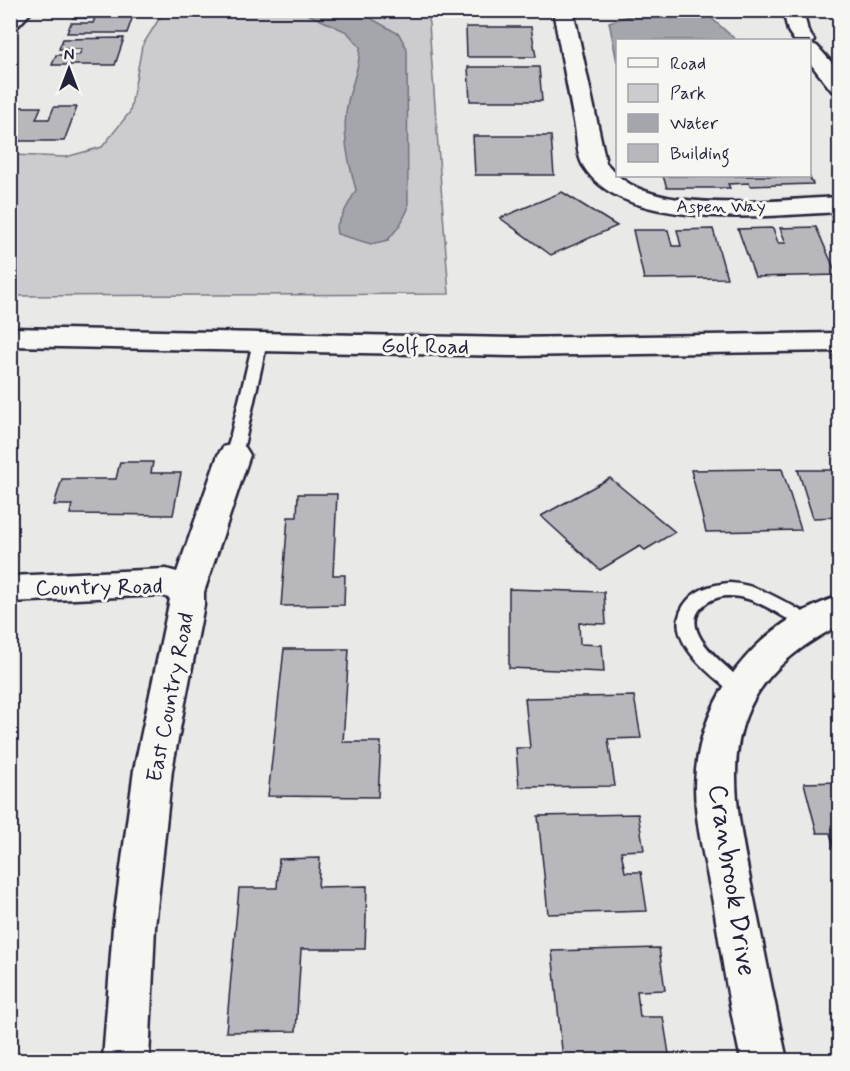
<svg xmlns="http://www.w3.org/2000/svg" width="850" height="1071" viewBox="0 0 850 1071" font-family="Mynerve,sans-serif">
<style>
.green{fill:#ccccce;stroke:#777784;stroke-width:1.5}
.water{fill:#a5a5ac;stroke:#71717f;stroke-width:1.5}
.building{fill:#b8b8bc;stroke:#22223b;stroke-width:1.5}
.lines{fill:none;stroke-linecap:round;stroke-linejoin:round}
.service-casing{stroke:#22223b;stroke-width:5}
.minor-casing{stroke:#22223b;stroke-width:5}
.tertiary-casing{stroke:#22223b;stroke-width:5}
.service{fill:#f6f6f2;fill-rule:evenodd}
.minor{fill:#f6f6f2;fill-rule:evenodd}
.tertiary{fill:#f6f6f2;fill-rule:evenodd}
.labels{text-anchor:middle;stroke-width:6;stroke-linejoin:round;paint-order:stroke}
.far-street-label{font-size:18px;fill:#22223b;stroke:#f6f6f2}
.street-label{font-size:22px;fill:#22223b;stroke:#f6f6f2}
.near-street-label{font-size:27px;fill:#22223b;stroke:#f6f6f2}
</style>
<rect width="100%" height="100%" fill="#e9e9e7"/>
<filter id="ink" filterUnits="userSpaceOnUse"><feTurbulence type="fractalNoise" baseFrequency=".0167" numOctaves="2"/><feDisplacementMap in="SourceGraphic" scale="12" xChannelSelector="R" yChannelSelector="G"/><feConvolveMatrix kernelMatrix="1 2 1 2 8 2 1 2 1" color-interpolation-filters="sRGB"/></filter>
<g filter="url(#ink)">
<polygon class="green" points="164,11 428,11 449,294 11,296 11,155 66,157 102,147 130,112 142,46"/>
<g class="water">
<polygon points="647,10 709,16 736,40 618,40 617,62 609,22"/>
<path d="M301 11H358L399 34 407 49 408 209 400 225 388 240 371 244 337 234 336 227 356 190C348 160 341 132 348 101 352 82 360 67 360 47L347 32Z"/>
</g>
<g class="building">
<polygon points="77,10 135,10 127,33 67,33 71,23 93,23 95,18 73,18"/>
<polygon points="465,10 530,10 531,15 465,15"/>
<polygon points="466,27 531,27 536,57 467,57"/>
<polygon points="124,38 115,65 52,65 56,55 79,55 82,49 59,49 63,39"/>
<polygon points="468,67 539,67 542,101 470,101"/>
<polygon points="18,107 41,107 36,119 49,119 54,107 77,107 64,141 10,141 10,123"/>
<polygon points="473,136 551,136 554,175 475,175"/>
<polygon points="663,176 809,176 813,184 750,186 749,183 728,184 730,188 667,188"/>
<polygon points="562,192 617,226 551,255 500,218"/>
<polygon points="816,227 837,275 755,277 738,229 773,228 778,243 786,243 780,228"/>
<polygon points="713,229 727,278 644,279 633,230 668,230 672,246 681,246 677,230"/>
<polygon points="120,462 153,462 151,473 181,473 173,515 70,514 72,505 54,505 62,479 116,479"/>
<polygon points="782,469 801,530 706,532 691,470"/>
<polygon points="798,470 840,470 840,517 813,518"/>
<polygon points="610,478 675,532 645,550 640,546 600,570 541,516"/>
<polygon points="298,494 337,494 333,575 345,575 344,605 281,606 288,517 297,517"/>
<polygon points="509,589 604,592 606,624 579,623 580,644 602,645 604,672 509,668"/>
<polygon points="284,649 349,649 343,742 381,742 378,797 268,796"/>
<polygon points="634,696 641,738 608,739 615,786 519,787 516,748 530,748 525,698"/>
<polygon points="840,782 840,870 830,833 817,833 804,783"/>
<polygon points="638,814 644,850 621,851 625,872 641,872 647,911 548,914 538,816"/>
<polygon points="320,858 318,887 367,886 365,949 301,949 296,1031 226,1032 239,888 277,888 279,859"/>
<polygon points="659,948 665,990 637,991 640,1017 663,1017 670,1060 563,1060 552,951"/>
</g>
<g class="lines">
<g class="service-casing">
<g id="service">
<polygon points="260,338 267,342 242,455 234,460 226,455 253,342"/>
<path d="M730 583C762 585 787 604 814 618L817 623 814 628H802C785 618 767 605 748 599 735 595 720 594 708 602 670 627 728 667 746 684L749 689 746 694 740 696 734 694C709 673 657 635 688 600 698 588 715 584 730 583Z"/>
</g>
</g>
<g class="minor-casing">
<g id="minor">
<polygon points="33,10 17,27 10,29 11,10"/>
<path d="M553 10H573L606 163C611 168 616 174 622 179 670 215 782 199 840 197V212C773 215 625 233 584 167 577 157 577 139 575 127 568 88 560 49 553 10Z"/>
<polygon points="783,10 803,10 808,31 814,40 812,44 817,46 840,72 840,92 832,91 810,63 810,40 794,40 788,31"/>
<polygon points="234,444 245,447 250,455 204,592 204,605 172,770 155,927 149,1060 103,1060 113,927 134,770 170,599 162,595 10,602 10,576 166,569 177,572 218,455 223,447"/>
<path d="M840 596V625C710 691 729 779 754 899 765 953 775 1006 787 1060H741C730 1010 722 959 714 908 707 868 695 827 695 786 697 698 756 623 840 596Z"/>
</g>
</g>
<g class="tertiary-casing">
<polygon id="tertiary" points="10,328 512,338 840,333 840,351 512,356 10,346"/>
</g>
<use href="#service" class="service"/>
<use href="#minor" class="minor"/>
<use href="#tertiary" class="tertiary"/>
</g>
</g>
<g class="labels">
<g class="far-street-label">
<text x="721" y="212">Aspen Way</text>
</g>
<g class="street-label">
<text transform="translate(425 345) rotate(1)" y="8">Golf Road</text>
<text transform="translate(99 586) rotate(-1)" y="8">Country Road</text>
<text transform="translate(169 697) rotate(-79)" y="8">East Country Road</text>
</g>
<g class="near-street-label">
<text transform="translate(733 880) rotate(81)" y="9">Cranbrook Drive</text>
</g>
</g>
<rect width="850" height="1071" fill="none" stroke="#f6f6f2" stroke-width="36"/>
<rect x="18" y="18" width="814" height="1035" fill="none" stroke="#22223b" stroke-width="2" filter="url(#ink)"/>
<rect x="616" y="39" width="195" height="138" fill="#f6f6f2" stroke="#a1a1a9" stroke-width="1.5"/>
<rect x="628" y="58" width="30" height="9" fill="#f6f6f2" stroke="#a1a1a9" stroke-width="1.5"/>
<text x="670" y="69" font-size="18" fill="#22223b">Road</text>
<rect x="628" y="84" width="30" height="18" fill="#ccccce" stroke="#a1a1a9" stroke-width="1.5"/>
<text x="670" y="99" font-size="18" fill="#22223b">Park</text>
<rect x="628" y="114" width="30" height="18" fill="#a5a5ac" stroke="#a1a1a9" stroke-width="1.5"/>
<text x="670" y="129" font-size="18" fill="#22223b">Water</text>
<rect x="628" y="144" width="30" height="18" fill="#b8b8bc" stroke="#a1a1a9" stroke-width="1.5"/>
<text x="670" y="159" font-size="18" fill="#22223b">Building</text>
<g transform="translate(69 69)" stroke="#f6f6f2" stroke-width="4.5" paint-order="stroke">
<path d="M0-4.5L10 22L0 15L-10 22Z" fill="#22223b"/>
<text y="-9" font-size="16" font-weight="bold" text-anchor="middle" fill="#22223b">N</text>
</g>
</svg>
